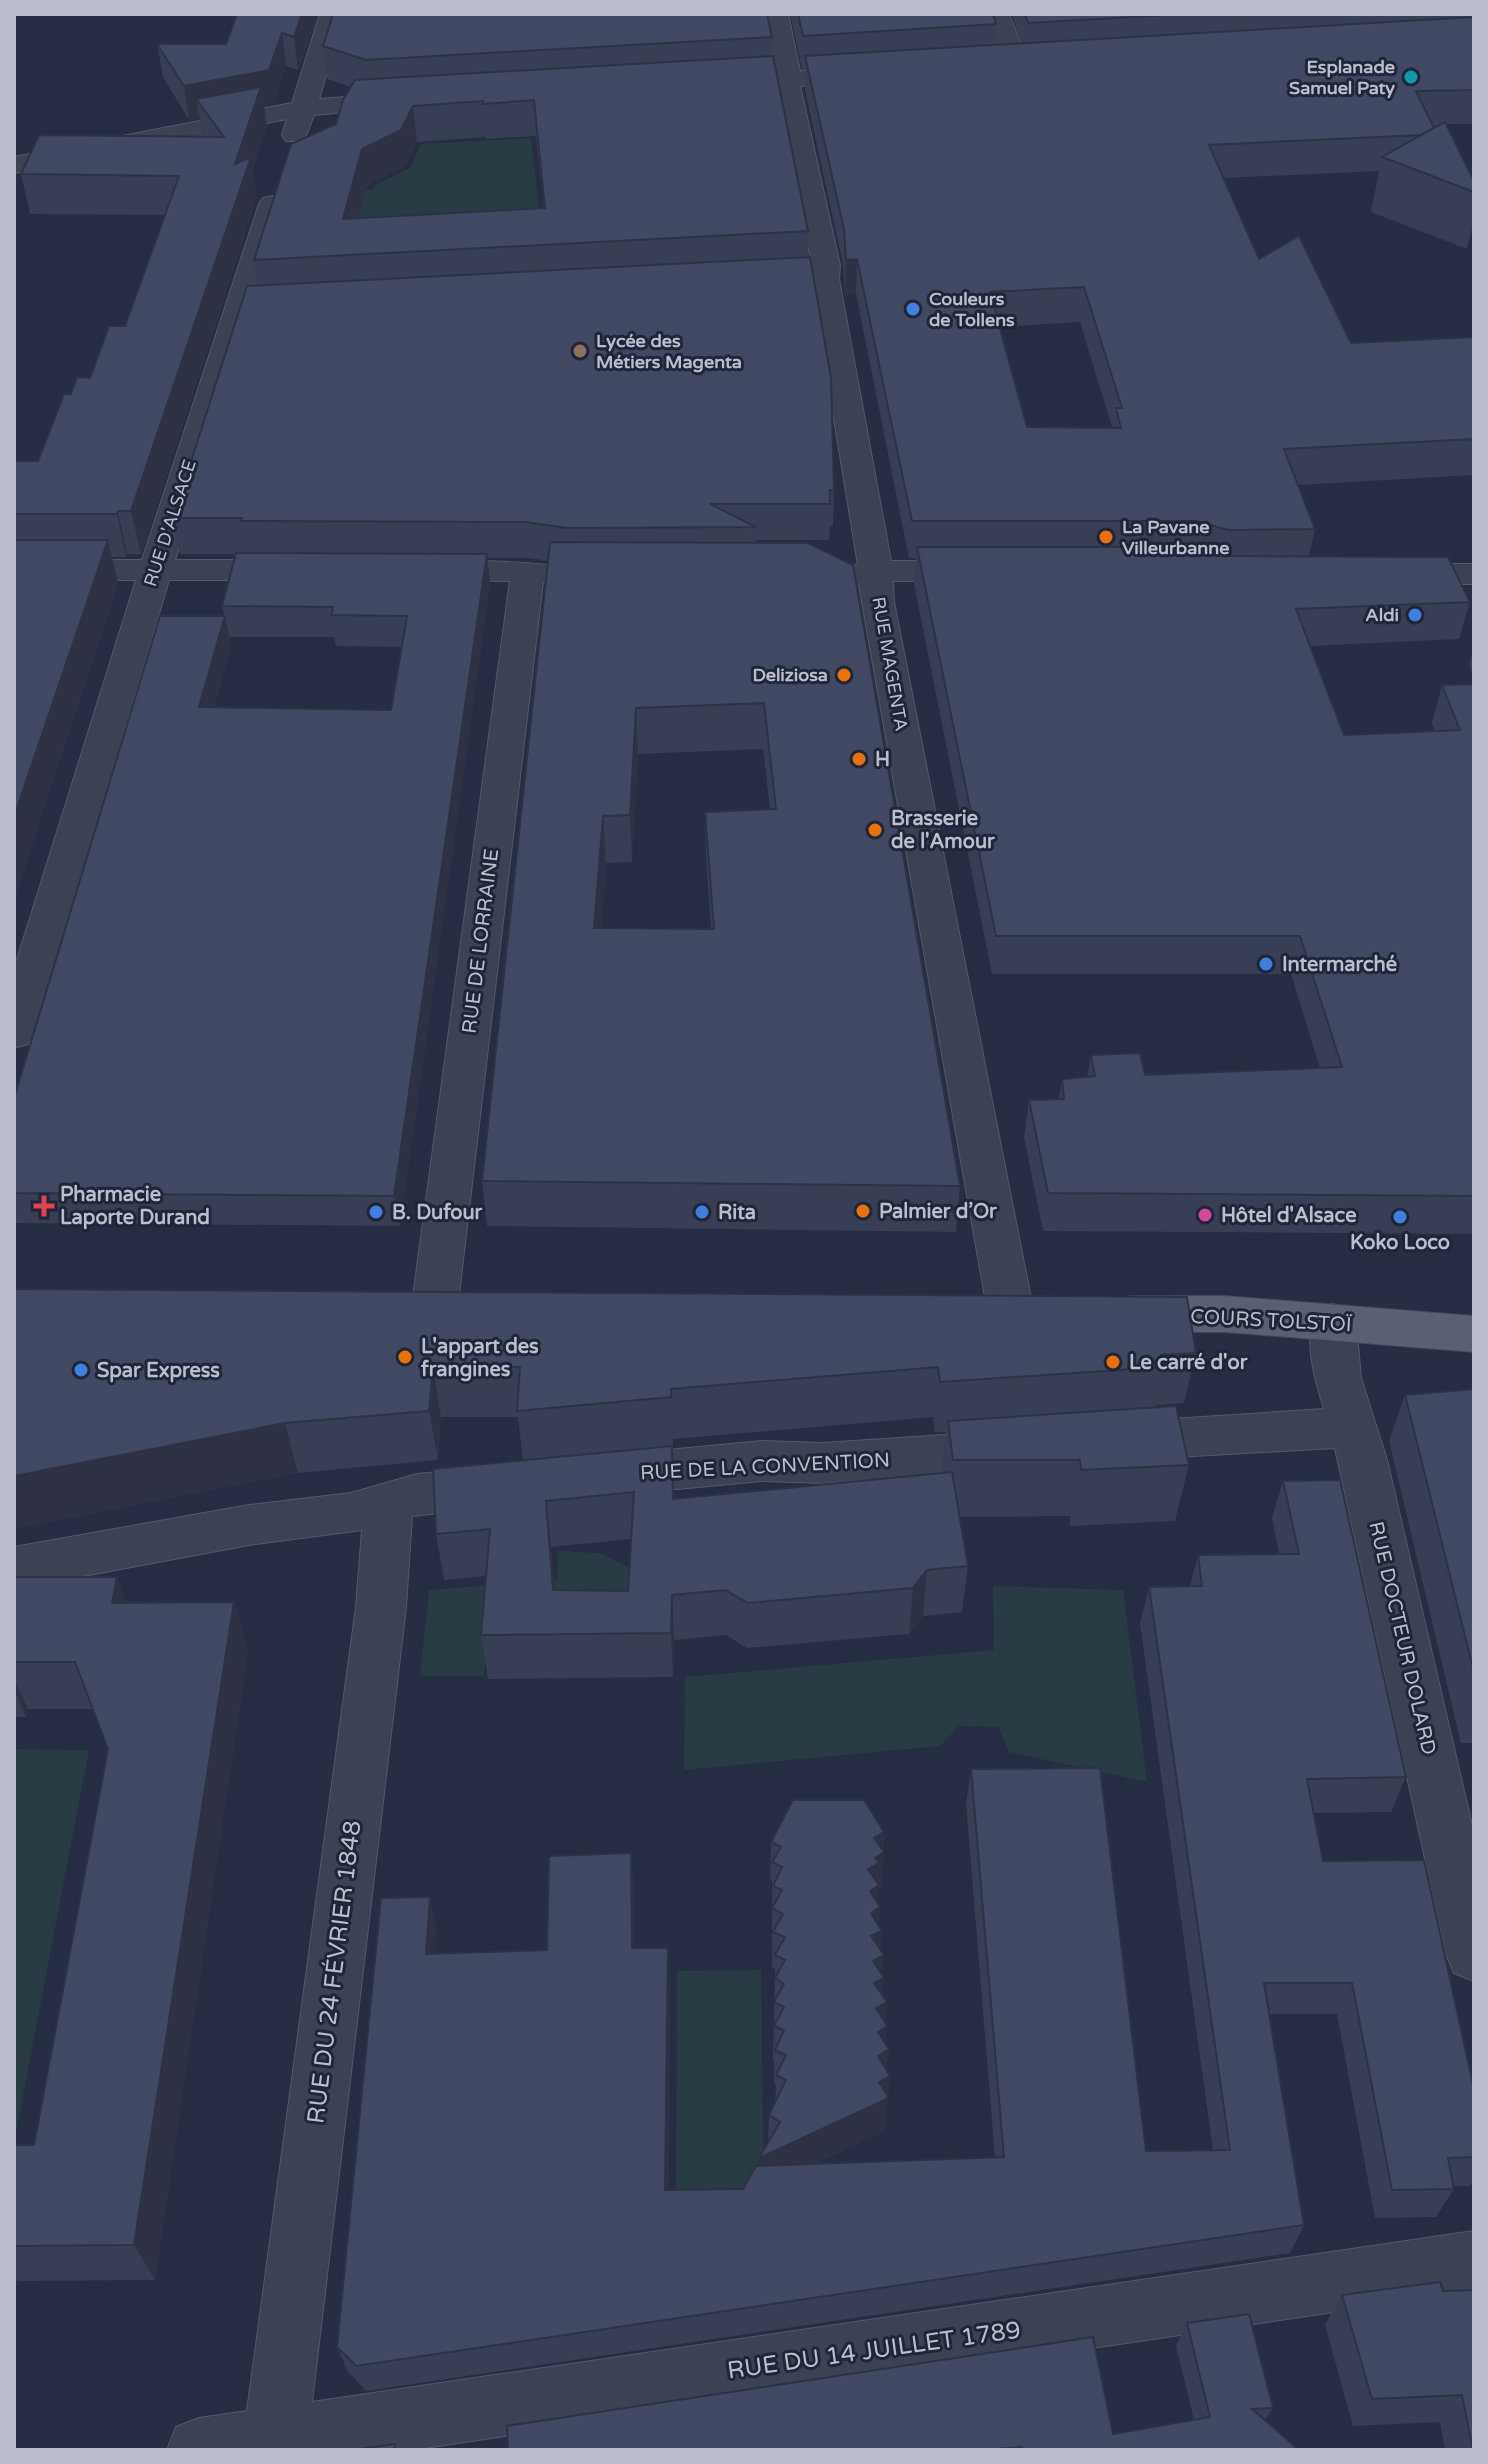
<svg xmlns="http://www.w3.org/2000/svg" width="1488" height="2464" viewBox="0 0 1488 2464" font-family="'Varela Round',sans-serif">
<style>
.green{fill:#293c44}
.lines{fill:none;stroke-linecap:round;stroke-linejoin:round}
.minor-casing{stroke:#54586a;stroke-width:2}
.major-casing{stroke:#424759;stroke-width:2}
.minor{fill:#3c4153;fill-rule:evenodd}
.major{fill:#5a5f73;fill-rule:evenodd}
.wall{fill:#383e53;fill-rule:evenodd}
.shaded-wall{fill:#2e3244}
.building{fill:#414861;stroke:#2e3244;stroke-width:2;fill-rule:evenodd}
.culture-dot{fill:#0f9aa8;stroke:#202538;stroke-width:3}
.shop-dot{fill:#3f7fe0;stroke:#202538;stroke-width:3}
.education-dot{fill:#8d6e63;stroke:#202538;stroke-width:3}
.food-dot{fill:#e8710a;stroke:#202538;stroke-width:3}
.health-dot{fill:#e0444e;stroke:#202538;stroke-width:3}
.hotel-dot{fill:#d1479c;stroke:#202538;stroke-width:3}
.labels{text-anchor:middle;stroke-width:6;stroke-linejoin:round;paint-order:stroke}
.far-poi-label{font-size:18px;font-weight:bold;fill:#b9bdcd;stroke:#202538;text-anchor:end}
.far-street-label{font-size:18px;fill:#b9bdcd;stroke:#202538}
.poi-label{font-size:20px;font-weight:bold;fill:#b9bdcd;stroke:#202538;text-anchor:start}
.street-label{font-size:20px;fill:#b9bdcd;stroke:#202538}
.near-street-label{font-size:24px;fill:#b9bdcd;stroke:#202538}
</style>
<rect width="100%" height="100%" fill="#272d43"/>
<g class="green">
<polygon points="531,138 543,242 398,252 398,259 324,256 305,190 374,189 375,185 410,168 421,144"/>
<polygon points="558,1551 600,1553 632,1569 628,1633 488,1633 484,1676 420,1676 429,1590 557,1580"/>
<polygon points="993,1586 1123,1590 1147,1782 1009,1752 998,1727 959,1726 940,1746 684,1770 685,1677 994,1650"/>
<polygon points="14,1749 89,1750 14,2143"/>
<polygon points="761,1970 764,2207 676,2210 677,1971"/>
</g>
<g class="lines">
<g class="minor-casing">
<g id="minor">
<polygon points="320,14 344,14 319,99 401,93 410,96 414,101 410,106 314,115 304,141 286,141 282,135 287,119 14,173 14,157 292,103"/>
<polygon points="764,14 788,14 800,71 865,67 874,70 878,75 874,80 865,83 801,86 801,90 840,265 839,279 891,561 973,561 985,564 990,571 985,578 973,581 893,581 894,602 1034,1314 1027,1326 1011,1332 995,1326 988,1314 859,585 795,587 783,584 778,577 783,570 858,565 811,279 812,265 775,87 718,91 709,88 705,83 709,78 718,75 775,72"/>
<path d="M985 14H1009C1015 31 1029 56 1019 72H1001C997 66 989 26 985 14Z"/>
<polygon points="273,196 283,198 287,204 175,560 290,560 302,563 307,570 302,577 290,580 169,580 34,1034 28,1044 14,1048 14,969 136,580 14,580 14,560 142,560 259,204 263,198"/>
<path d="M427 560C474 560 520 561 567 567 584 569 601 566 618 570L623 577 618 584C593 590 568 587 543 582L457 1311 450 1323 434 1329 418 1323 411 1311 510 581 427 580 415 577 410 570 415 563Z"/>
<polygon points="1396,564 1474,564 1474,584 1396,584 1384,581 1379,574 1384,567"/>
<path d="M1333 1304 1349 1309 1356 1322 1361 1378 1387 1460 1474 1834V1981L1454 1973 1446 1954 1335 1448 1124 1460 1107 1455 1100 1441 1107 1427 1124 1422 1324 1409C1315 1380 1302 1337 1317 1309Z"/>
<polygon points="1004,1431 1021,1436 1028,1450 1021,1464 1004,1469 823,1483 762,1481 614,1495 597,1489 590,1475 597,1461 614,1455 762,1441 823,1443"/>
<polygon points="493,1467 510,1473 517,1487 510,1501 493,1507 412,1516 406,1607 312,2402 1474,2231 1474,2291 412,2450 167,2450 176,2427 199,2418 247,2411 356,1607 362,1530 249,1545 14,1589 14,1547 249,1505 351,1493 417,1474"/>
</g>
</g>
<g class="major-casing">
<polygon id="major" points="1131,1296 1225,1296 1474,1316 1474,1352 1225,1332 1131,1332 1115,1326 1108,1314 1115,1302"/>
</g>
<use href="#minor" class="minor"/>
<use href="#major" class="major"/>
</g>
<g class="wall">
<polygon points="237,14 319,14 298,70 286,66 274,103 264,105 267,126 253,169 257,197 141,554 127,554 126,557 112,557 118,583 14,900 14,461 38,461 71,394 90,378 125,326 165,215 30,214 21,174 203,136 200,118 189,120 163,77 157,44 226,44"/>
<path d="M790 14H993L996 24 994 45 1021 44 1012 14H1474V124H1446L1474 181V220L1467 249 1371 212 1379 171 1224 178 1259 259 1351 343 1474 337V475L1298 485 1315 529 1309 556 1470 602 1459 639 1310 646 1344 735 1435 731 1432 723 1442 685 1474 684V1234L1043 1231 1024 1137 1029 1100 1059 1099 1062 1079 1087 1077 1091 1055 1145 1075 1320 1068 1291 974H992L914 584 916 558H909L856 294 845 296 843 264 805 90V69H802ZM1080 322 1112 427H1027L1000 327Z"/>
<path d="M772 37V56L808 231V257L834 490 833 526H830L829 540H756V543L960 1186 956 1232 487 1226 482 1181 548 561 528 558H487L490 584 400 1226 14 1223V1098L224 616 222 606 235 554H180L173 518 258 286 254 260 336 124 351 87 327 79 323 46ZM536 136 544 208 358 218 367 185 405 166 417 142 486 137V139ZM229 637H334L336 646 402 647 391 710 214 708 231 646ZM763 749 770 809 705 812 706 858 711 929 601 928 606 863 632 862 638 754Z"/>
<polygon points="1474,648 1474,677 1469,665"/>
<path d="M14 1289 1196 1353 1184 1403 1156 1405V1407L1189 1465 1175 1521 1070 1526V1516L960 1517 968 1566 962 1612 923 1616 909 1634 747 1648 726 1635 674 1640 673 1677 488 1679 481 1635 486 1576 444 1580 436 1534 523 1461 518 1417H441L438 1460 298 1473 14 1529ZM933 1417 935 1432H946L942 1473 674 1499 672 1447 673 1446V1439ZM631 1539 628 1591 554 1590 551 1547Z"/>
<polygon points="1474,1389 1474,1743 1461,1743 1389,1441 1405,1395"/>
<polygon points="1283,1481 1406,1777 1391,1812 1314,1813 1323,1861 1474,2089 1474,2180 1470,2186 1453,2186 1454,2189 1436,2217 1375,2218 1337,2014 1269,2014 1304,2225 1290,2253 366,2391 348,2372 337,2347 437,1930 435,1953 547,1950 631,1853 634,1887 634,1948 670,1979 668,2190 743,2189 758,2166 768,2142 769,2115 775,2102 776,2085 774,2084 774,2061 773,2060 775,1969 772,1968 772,1880 770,1879 771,1842 884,1832 883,1850 884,1852 881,1890 878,1891 877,1903 879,1925 882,1931 880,1950 882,1995 887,2002 885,2022 887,2026 885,2044 889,2049 886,2069 890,2076 885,2131 814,2164 995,2157 966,1804 971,1769 1146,2151 1213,2150 1140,1623 1149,1587 1190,1586 1198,1555 1279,1555 1272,1518"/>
<polygon points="14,1577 127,1603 234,1602 248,1650 155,2280 18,2281 14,2300 14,2145 34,2145 108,1749 93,1709 28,1709 26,1717 14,1717"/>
<polygon points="1440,2282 1474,2450 1445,2450 1440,2422 1353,2426 1325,2325 1342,2295"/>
<polygon points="1187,2323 1273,2408 1265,2421 1299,2450 508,2450 1113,2434 1194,2420 1176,2346"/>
</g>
<g class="shaded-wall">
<polygon points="302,14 319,14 298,70 294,37"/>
<polygon points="282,33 286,66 274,103 264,105 267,126 253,169 257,197 141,554 131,511 235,164 254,107 196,99 200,118 189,120 184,86"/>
<polygon points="413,106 417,142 405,166 367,185 348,256 343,219 362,149"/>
<polygon points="857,259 856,294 845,296 846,260"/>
<polygon points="118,511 127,554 126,557 117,514"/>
<polygon points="108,540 118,583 14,900 14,817"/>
<polygon points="487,554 490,584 400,1226 394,1196"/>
<polygon points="225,616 231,646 206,738 199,707"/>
<polygon points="636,708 638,754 632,862 630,815"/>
<polygon points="603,816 606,863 597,974 594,928"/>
<polygon points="433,1367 441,1417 438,1460 429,1411"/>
<polygon points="285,1423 298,1473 14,1529 14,1476"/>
<polygon points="546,1501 551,1547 558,1636 553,1590"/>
<polygon points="927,1570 923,1616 909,1634 913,1588"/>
<polygon points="117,1577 135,1624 112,1603"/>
<polygon points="672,1595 674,1640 673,1677 671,1633"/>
<polygon points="234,1602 248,1650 155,2280 134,2245"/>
<polygon points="14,1679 28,1709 26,1717 14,1689"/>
<polygon points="884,1832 882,1853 884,1852 881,1890 878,1891 877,1909 880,1907 878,1933 882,1931 880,1957 884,1955 881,1979 884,1978 881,2005 887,2002 884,2028 887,2026 884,2052 889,2049 885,2078 890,2076 885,2131 758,2190 759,2158 876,2104 868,1869 874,1838"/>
<polygon points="631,1853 634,1887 634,1980 632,1948"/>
<polygon points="430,1897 437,1930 433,1986 426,1954"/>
<polygon points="668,1948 670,1979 667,2218 665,2190"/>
<polygon points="14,2276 18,2281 15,2300 14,2300"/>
</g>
<g class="building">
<polygon points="237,14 302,14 294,37 282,33 269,70 184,86 157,44 226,44"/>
<polygon points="333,14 767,14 772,37 366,60 323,46"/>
<polygon points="798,14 993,14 996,24 803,36"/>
<polygon points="1025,14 1184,14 1028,23"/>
<path d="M1474 17V90L1416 91 1434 128 1421 135 1209 145 1259 259 1299 236 1351 343 1474 337V439L1284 449 1315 529 1228 530 1196 521H912L857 259 846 260 844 229 805 56ZM1084 287 1122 408H1116L1121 428 1027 427 990 292Z"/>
<path d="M773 56 808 231 254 260 291 144 336 124 343 100 355 80ZM534 100 545 208 343 219 362 149 401 130 413 106 483 101V104Z"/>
<polygon points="261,87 235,164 251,157 131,511 118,511 117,514 14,514 14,461 38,461 64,394 71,394 77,377 90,378 109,326 125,326 179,176 21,174 39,135 224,137 196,99"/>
<polygon points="1445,122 1474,181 1474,192 1382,157"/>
<polygon points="810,257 831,378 834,490 830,490 830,504 710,504 756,527 567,528 525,522 241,521 242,518 173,518 247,286"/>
<polygon points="14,540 108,540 14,817"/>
<path d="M550 542 808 543 853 565 960 1186 482 1181ZM764 703 776 809 705 812 714 929 594 928 603 816 630 815 636 708Z"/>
<polygon points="917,547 1193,547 1225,556 1448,557 1470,602 1296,609 1344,735 1460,730 1442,685 1474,684 1474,1196 1048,1193 1029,1100 1064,1099 1062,1079 1095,1076 1091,1055 1140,1053 1145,1075 1342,1067 1300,936 996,936"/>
<polygon points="236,553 487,554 394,1196 14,1193 14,1098 160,616 225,616 199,707 391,710 407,616 331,615 333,607 222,606"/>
<polygon points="14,1289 1187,1297 1196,1353 1161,1355 1164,1367 940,1382 938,1367 671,1389 671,1397 517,1411 520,1367 433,1367 429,1411 285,1423 14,1476"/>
<polygon points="1474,1389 1474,1672 1405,1395"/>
<polygon points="1176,1406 1189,1465 1081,1470 1080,1460 953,1460 948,1421"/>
<path d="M672 1446 673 1499 952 1472 968 1566 927 1570 913 1588 748 1603 725 1590 672 1595 671 1633 481 1635 490 1529 436 1534 433 1469ZM634 1492 628 1591 553 1590 546 1501Z"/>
<polygon points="1340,1480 1406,1777 1307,1779 1323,1861 1424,1860 1474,2089 1474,2157 1448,2158 1454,2189 1392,2190 1352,1983 1264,1983 1304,2225 356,2366 337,2347 381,1898 430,1897 426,1954 547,1950 549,1856 631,1853 632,1948 668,1948 665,2190 743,2189 756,2166 1004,2157 971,1769 1100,1768 1146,2151 1230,2150 1149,1587 1202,1586 1198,1555 1299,1554 1283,1481"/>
<polygon points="14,1577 117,1577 112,1603 234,1602 134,2245 14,2246 14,2145 34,2145 108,1749 75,1662 14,1662"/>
<polygon points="793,1800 864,1800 884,1832 874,1838 884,1852 875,1858 879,1863 868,1869 879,1885 870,1891 880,1907 871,1913 882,1931 871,1936 884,1955 873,1961 884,1978 874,1983 887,2002 876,2008 887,2026 878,2032 889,2049 878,2056 890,2076 879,2082 889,2098 759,2158 780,2122 769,2115 786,2080 776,2075 786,2055 775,2050 784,2030 774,2026 784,2007 774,2002 784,1984 775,1978 785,1960 775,1955 785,1937 773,1932 783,1914 772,1908 782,1890 773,1886 782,1867 772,1862 781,1847 771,1842"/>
<polygon points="1440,2282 1443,2291 1474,2290 1474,2450 1473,2450 1462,2395 1372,2399 1342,2295"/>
<polygon points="1249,2314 1273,2408 1252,2409 1299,2450 1022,2450 1022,2447 981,2450 508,2450 507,2426 1093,2337 1113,2434 1210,2417 1187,2323"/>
<polygon points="395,2444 394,2450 353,2450"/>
</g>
<circle class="culture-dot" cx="1411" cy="77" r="8"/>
<g class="shop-dot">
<circle cx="913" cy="309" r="8"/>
<circle cx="1415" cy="615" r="8"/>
<circle cx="1266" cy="964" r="8"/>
<circle cx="376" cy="1212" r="8"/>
<circle cx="702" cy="1212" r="8"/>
<circle cx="1400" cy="1217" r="8"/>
<circle cx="81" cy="1370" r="8"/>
</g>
<circle class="education-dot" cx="580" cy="351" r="8"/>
<g class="food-dot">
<circle cx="1106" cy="537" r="8"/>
<circle cx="844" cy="675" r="8"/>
<circle cx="859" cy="759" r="8"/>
<circle cx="875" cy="830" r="8"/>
<circle cx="863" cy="1211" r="8"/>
<circle cx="405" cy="1357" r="8"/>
<circle cx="1113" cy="1362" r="8"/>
</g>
<path class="health-dot" d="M40 1194h8v8h8v8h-8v8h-8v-8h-8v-8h8z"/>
<circle class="hotel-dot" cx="1205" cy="1215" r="8"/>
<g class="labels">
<g class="far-poi-label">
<text x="1395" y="73">Esplanade<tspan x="1395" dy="21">Samuel Paty</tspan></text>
<text x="929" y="305" text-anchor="start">Couleurs<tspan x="929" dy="21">de Tollens</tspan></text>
<text x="596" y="347" text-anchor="start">Lycée des<tspan x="596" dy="21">Métiers Magenta</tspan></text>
<text x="1122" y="533" text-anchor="start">La Pavane<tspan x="1122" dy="21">Villeurbanne</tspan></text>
<text x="1399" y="621">Aldi</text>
<text x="828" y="681">Deliziosa</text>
</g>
<g class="far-street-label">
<text transform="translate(170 523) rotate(-72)" y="6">RUE D'ALSACE</text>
<text transform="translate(890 664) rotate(80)" y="6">RUE MAGENTA</text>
</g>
<g class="poi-label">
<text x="875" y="766">H</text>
<text x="891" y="825">Brasserie<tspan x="891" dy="23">de l'Amour</tspan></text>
<text x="1282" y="971">Intermarché</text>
<text x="60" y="1201">Pharmacie<tspan x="60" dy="23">Laporte Durand</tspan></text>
<text x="879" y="1218">Palmier d’Or</text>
<text x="392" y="1219">B. Dufour</text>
<text x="718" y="1219">Rita</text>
<text x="1221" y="1222">Hôtel d'Alsace</text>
<text x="1400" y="1249" text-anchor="middle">Koko Loco</text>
<text x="421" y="1353">L'appart des<tspan x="421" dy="23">frangines</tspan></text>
<text x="1129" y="1369">Le carré d'or</text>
<text x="97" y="1377">Spar Express</text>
</g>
<g class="street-label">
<text transform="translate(480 941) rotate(-83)" y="7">RUE DE LORRAINE</text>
<text transform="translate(1271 1320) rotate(3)" y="7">COURS TOLSTOÏ</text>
<text transform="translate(765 1466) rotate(-3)" y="7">RUE DE LA CONVENTION</text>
<text transform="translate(1403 1638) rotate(77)" y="7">RUE DOCTEUR DOLARD</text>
</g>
<g class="near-street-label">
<text transform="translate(334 1972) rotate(-83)" y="8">RUE DU 24 FÉVRIER 1848</text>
<text transform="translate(874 2350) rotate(-8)" y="8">RUE DU 14 JUILLET 1789</text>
</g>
</g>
<rect width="1488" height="2464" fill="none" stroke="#b9bdcd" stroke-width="32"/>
</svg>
